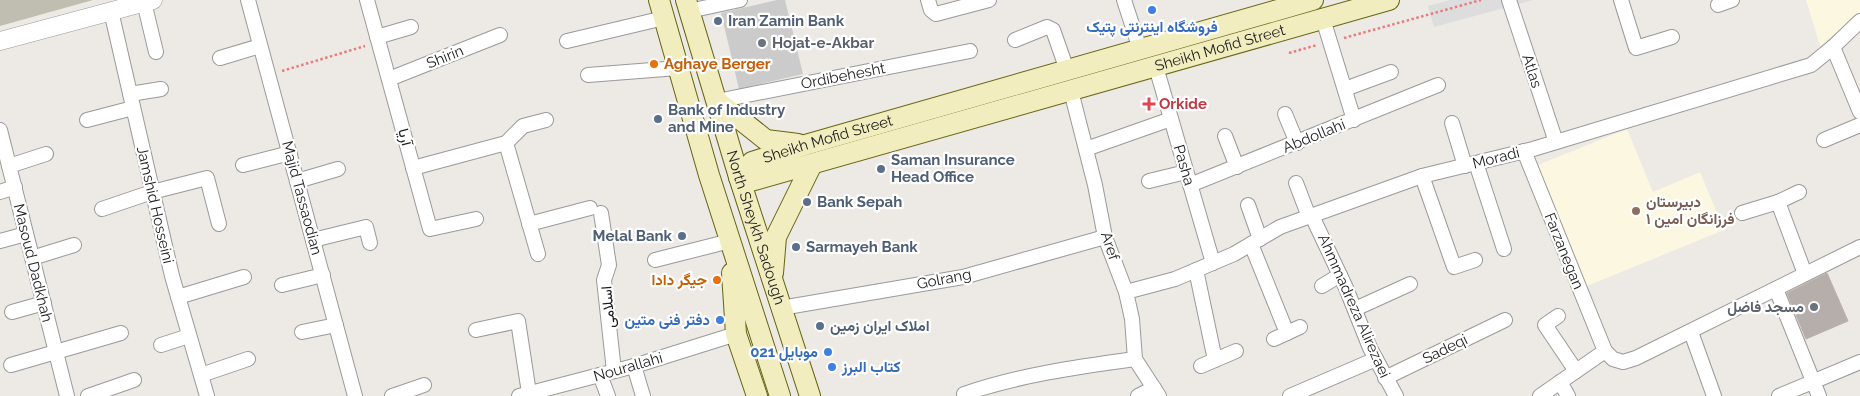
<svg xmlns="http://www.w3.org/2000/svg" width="1860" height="396" viewBox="0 0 1860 396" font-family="Raleway,Vazirmatn,sans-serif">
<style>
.education{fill:#fbf7e0}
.religious{fill:#cbcbcb}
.construction{fill:#c0beb1}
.parking{fill:#ddd}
.building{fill:#b6aeab;stroke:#bdafa9}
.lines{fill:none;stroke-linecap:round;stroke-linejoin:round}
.minor-casing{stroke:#9a9a9a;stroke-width:16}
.tertiary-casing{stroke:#9a9a9a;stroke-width:19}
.secondary-casing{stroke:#666512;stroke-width:22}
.path{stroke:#e87b7d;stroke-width:2.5;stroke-dasharray:2.5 2.5;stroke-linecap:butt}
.minor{stroke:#fff;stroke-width:14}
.tertiary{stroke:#fff;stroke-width:18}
.secondary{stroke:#f1edbe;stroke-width:20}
.shop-dot{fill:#3f7fe0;stroke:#fff;stroke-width:2}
.service-dot{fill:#5c6f8a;stroke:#fff;stroke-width:2}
.worship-dot{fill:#6b7280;stroke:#fff;stroke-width:2}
.food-dot{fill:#e8710a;stroke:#fff;stroke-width:2}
.health-dot{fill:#e0444e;stroke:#fff;stroke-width:2}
.education-dot{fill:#8d6e63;stroke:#fff;stroke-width:2}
.labels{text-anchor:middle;stroke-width:4.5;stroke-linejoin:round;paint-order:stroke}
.service-label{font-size:15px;font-weight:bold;fill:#4e5e75;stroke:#fff;text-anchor:start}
.shop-label{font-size:15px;font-weight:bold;fill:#366cbe;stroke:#fff;text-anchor:end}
.worship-label{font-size:15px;font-weight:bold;fill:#5b616d;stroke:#fff;text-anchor:start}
.street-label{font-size:15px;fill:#1d1d1d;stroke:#fff}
.food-label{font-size:15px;font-weight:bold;fill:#c56008;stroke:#fff;text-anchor:start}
.health-label{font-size:15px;font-weight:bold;fill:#be3a42;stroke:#fff;text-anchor:start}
.education-label{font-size:15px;font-weight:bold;fill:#785e54;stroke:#fff;text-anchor:start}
</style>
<rect width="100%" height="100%" fill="#ede9e4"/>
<g class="education">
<polygon points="1806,0 1860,0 1860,13 1820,46"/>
<polygon points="1627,129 1653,192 1700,172 1724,230 1587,286 1538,165"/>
</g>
<polygon class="religious" points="777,0 785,0 803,74 739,89 721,13"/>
<polygon class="construction" points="0,0 93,0 0,26"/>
<polygon class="parking" points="1450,0 1533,0 1434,27 1428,6"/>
<polygon class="building" points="1827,273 1848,321 1806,339 1787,293"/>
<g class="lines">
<g class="minor-casing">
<g id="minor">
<polyline points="248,0 355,396"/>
<polyline points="367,0 430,229 476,219"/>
<polyline points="928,0 931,10 936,14 989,0"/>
<polyline points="1124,0 1140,49"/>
<polyline points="1509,0 1556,142"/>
<polyline points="1621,0 1636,48 1672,37"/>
<polyline points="144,2 156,52"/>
<polyline points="1718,5 1732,0"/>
<polyline points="111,11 172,276 207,396"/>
<polyline points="689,11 740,0"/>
<polyline points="1323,19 1354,120"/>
<polyline points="377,37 411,27"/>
<polyline points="1015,40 1047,27 1053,30 1067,70"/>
<polyline points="567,41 664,18"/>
<polyline points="1833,47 1860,112"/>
<polyline points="220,58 260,46"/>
<polyline points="1156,67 1213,263"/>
<polyline points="588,75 678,68"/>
<polyline points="389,79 500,35"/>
<polyline points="1345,89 1391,72"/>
<polyline points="1071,91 1095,185 1105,237 1126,292 1132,319 1135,359 1159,396"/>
<polyline points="130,94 161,89"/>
<polyline points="717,101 970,51"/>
<polyline points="1285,114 1297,143"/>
<polyline points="87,120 133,108"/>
<polyline points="1452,123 1465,166"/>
<polyline points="0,130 67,396"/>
<polyline points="1225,136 1237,167"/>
<polyline points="1824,140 1860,125"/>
<polyline points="506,143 538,254"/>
<polyline points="1086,149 1171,119"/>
<polyline points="1524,151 1605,351 1613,359 1623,362 1636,358 1860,247"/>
<polyline points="1476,163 1504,249"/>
<polyline points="243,165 290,153"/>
<polyline points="9,166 46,154"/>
<polyline points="413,168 506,143 523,126 546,120"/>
<polyline points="1422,176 1454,267 1475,260"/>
<polyline points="297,181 338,169"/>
<polyline points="1149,181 1186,172"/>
<polyline points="1296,183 1309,217"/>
<polyline points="1190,185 1438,85"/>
<polyline points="0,192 15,187"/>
<polyline points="1778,202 1805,274"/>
<polyline points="1248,205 1260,239"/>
<polyline points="102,209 152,192 207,178 219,224"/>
<polyline points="601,213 609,265 604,280 614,371"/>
<polyline points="1742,213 1778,202 1799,192"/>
<polyline points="1312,216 1346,288 1370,348 1396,396"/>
<polyline points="529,224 590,208"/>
<polyline points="313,240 366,227 370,243"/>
<polyline points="0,241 26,234"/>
<polyline points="1251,244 1287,333"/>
<polyline points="32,258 74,245"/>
<polyline points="655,260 730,241"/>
<polyline points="1196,270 1215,360"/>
<polyline points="282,285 323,275"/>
<polyline points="1322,286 1340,275"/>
<polyline points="1776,289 1819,396"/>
<polyline points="1126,292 1175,279 1234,254 1280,227 1422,176 1533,149 1811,65 1833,47 1860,21"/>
<polyline points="178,297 244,277"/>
<polyline points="781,308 963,277 1105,237"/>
<polyline points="1355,309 1410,284"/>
<polyline points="12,312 44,303"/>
<polyline points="1558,316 1545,325 1576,371"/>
<polyline points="476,330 518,321 529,393"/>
<polyline points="302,332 336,325"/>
<polyline points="1691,332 1714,396"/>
<polyline points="1274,339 1300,327"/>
<polyline points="161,345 189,336"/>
<polyline points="11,365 121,333"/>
<polyline points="634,366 643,396"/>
<polyline points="1201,366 1236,351"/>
<polyline points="201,375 248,359"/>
<polyline points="600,375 608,396"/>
<polyline points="1385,378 1505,320"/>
<polyline points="1560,382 1568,396"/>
<path d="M964 394C1019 375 1077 367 1135 359"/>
<polyline points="88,396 134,380"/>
<polyline points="392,396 424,385"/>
<polyline points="519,396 634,366 736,334"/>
<polyline points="1138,396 1154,388"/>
<polyline points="1290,396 1376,359"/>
<polyline points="1540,396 1605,351"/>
<polyline points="1779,396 1860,362"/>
</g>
</g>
<g class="tertiary-casing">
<polyline id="tertiary" points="0,41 153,0"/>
</g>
<g class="secondary-casing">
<g id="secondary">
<polyline points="659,0 709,175 780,396"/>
<path id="s1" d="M686 0 739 177 810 396"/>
<polyline points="717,101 766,140 798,144"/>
<path id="s2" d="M739 177 751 181 1389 0"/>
<path id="s3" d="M739 177 752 162 805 145 1313 0"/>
<polyline points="732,273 736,334 757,396"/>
<polyline points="773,273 776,237 812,164"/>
</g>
</g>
<g class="path">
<polyline points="1344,38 1481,0"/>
<polyline points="1289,53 1317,45"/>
<polyline points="282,71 365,46"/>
</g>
<use href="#minor" class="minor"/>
<use href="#tertiary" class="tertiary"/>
<use href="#secondary" class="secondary"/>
</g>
<g class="shop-dot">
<circle cx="1152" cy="10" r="5"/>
<circle cx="720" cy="320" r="5"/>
<circle cx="828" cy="352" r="5"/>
<circle cx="832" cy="367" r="5"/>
</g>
<g class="service-dot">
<circle cx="718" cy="21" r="5"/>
<circle cx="658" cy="119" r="5"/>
<circle cx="881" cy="169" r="5"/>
<circle cx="807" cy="202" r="5"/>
<circle cx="682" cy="236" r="5"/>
<circle cx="796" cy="247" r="5"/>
<circle cx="820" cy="326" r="5"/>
</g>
<g class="worship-dot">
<circle cx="762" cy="43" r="5"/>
<circle cx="1814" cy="307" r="5"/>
</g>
<g class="food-dot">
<circle cx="654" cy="64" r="5"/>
<circle cx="717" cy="280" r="5"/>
</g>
<path class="health-dot" d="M1146.5 96.5h5v5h5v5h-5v5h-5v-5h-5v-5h5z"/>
<circle class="education-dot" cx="1636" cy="211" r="5"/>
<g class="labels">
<g class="service-label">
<text x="728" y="26">Iran Zamin Bank</text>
<text x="668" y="115">Bank of Industry<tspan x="668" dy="17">and Mine</tspan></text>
<text x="891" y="165">Saman Insurance<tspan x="891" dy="17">Head Office</tspan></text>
<text x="817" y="207">Bank Sepah</text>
<text x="672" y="241" text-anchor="end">Melal Bank</text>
<text x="806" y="252">Sarmayeh Bank</text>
<text x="830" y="331">املاک ایران زمین</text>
</g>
<g class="shop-label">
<text x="1152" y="32" text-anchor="middle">فروشگاه اینترنتی پتیک</text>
<text x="710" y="325">دفتر فنی متین</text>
<text x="818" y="357">موبایل 021</text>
<text x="842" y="372" text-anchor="start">کتاب البرز</text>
</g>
<g class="worship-label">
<text x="772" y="48">Hojat-e-Akbar</text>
<text x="1804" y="312" text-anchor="end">مسجد فاضل</text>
</g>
<g class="street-label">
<text dy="5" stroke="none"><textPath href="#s2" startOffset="500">Sheikh Mofid Street</textPath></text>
<text transform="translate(445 57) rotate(-22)" y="5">Shirin</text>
<text transform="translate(1532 71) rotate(72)" y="5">Atlas</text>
<text transform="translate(843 76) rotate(-11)" y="5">Ordibehesht</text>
<text transform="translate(1314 136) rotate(-22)" y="5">Abdollahi</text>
<text transform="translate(405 137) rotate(75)" y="5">آریا</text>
<text dy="5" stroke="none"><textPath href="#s3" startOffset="99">Sheikh Mofid Street</textPath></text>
<text transform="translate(1496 158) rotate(-14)" y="5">Moradi</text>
<text transform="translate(1184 165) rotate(74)" y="5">Pasha</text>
<text transform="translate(302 198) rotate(75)" y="5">Majid Tassaodian</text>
<text transform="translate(155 205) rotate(77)" y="5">Jamshid Hosseini</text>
<text dy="5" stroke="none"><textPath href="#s1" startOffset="238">North Sheykh Sadough</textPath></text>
<text transform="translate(1110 246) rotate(72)" y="5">Aref</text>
<text transform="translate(1564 251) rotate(68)" y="5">Farzanegan</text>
<text transform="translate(33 263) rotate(76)" y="5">Masoud Dadkhah</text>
<text transform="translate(944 279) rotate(-11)" y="5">Golrang</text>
<text transform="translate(1354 306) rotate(66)" y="5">Ahmmadreza Alirezaei</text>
<text transform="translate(608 307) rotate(-95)" y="5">اسلامی</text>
<text transform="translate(1445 349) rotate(-26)" y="5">Sadeqi</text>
<text transform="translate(628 367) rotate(-16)" y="5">Nourallahi</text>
</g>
<g class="food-label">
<text x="664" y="69">Aghaye Berger</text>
<text x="707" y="285" text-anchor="end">جیگر دادا</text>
</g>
<g class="health-label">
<text x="1159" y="109">Orkide</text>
</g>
<g class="education-label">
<text x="1646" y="207">دبیرستان<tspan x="1646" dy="17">فرزانگان امین ۱</tspan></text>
</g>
</g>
</svg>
